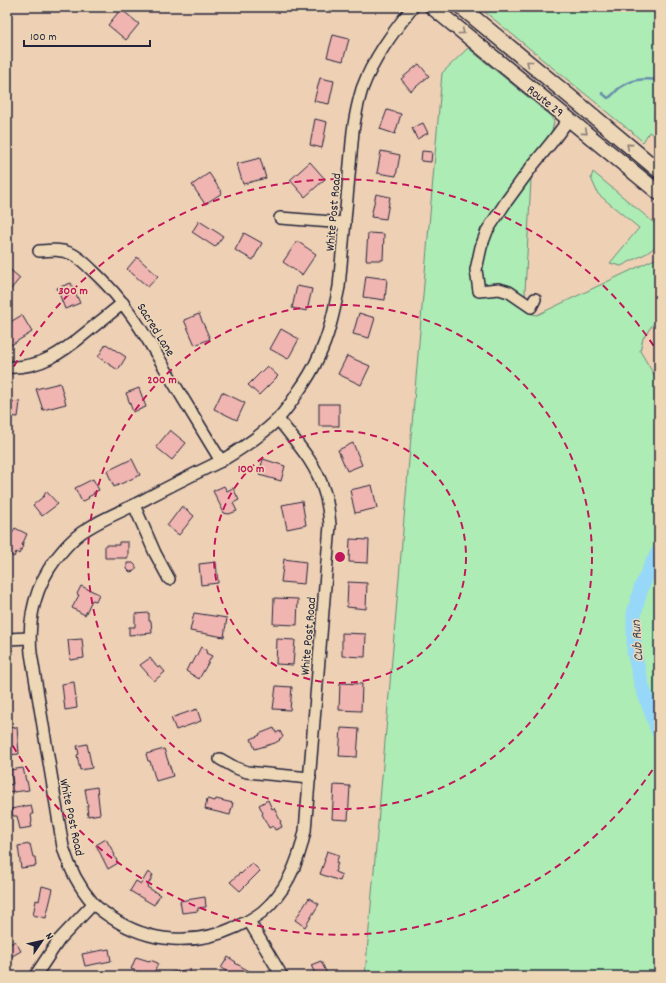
<svg xmlns="http://www.w3.org/2000/svg" width="666" height="983" viewBox="0 0 666 983" font-family="Dekko,sans-serif">
<style>
.green{fill:#adecb4;stroke:#688778}
.lines{fill:none;stroke-linecap:round;stroke-linejoin:round}
.stream{stroke:#688fad;stroke-width:2.5}
.river{stroke:#97d8f9;stroke-width:15}
.building{fill:#f0b5b0;stroke:#22223b}
.minor-casing{stroke:#22223b;stroke-width:14}
.major-casing{stroke:#22223b;stroke-width:17}
.minor{stroke:#edd7b6;stroke-width:11}
.major{stroke:#edd7b6;stroke-width:14}
.oneway{stroke:#887c78}
.ring{fill:none;stroke:#c2185b;stroke-width:2;stroke-dasharray:7 5}
.labels{text-anchor:middle;stroke-width:3;stroke-linejoin:round;paint-order:stroke}
.street-label{font-size:13px;fill:#22223b;stroke:#edd7b6}
.water-label{font-size:14px;font-style:italic;fill:#394661;stroke:#edd7b6}
.centre{fill:#c2185b;stroke:#edd7b6;stroke-width:2}
.ring-label{font-size:12px;text-anchor:middle;font-weight:bold;fill:#c2185b;stroke:#edd7b6;stroke-width:3;stroke-linejoin:round;paint-order:stroke}
</style>
<rect width="100%" height="100%" fill="#eed0b5"/>
<filter id="ink" filterUnits="userSpaceOnUse"><feTurbulence type="fractalNoise" baseFrequency=".025" numOctaves="2"/><feDisplacementMap in="SourceGraphic" scale="8" xChannelSelector="R" yChannelSelector="G"/><feConvolveMatrix kernelMatrix="1 2 1 2 8 2 1 2 1" color-interpolation-filters="sRGB"/></filter>
<g filter="url(#ink)">
<g class="green">
<polygon points="479,7 659,7 659,139 649,132 643,142 632,132 631,130 630,131 621,123 620,123 602,108 602,107 599,105 538,56 539,55 535,52 535,53"/>
<polygon points="468,48 550,115 554,122 551,136 532,161 525,292 528,313 537,315 659,257 659,316 643,338 640,351 659,383 659,976 365,976 442,73"/>
<polygon points="593,172 659,227 659,244 647,253 621,266 610,263 639,228 598,194 591,178"/>
</g>
<g class="lines">
<path class="stream" d="M602 93 608 98C612 96 615 92 618 89 632 79 642 78 659 80"/>
<polyline class="river" points="659,551 653,562 641,588 634,614 634,652 642,686 659,733"/>
</g>
<g class="building">
<polygon points="121,9 139,24 126,40 108,25"/>
<polygon points="333,35 349,39 343,61 327,57"/>
<polygon points="419,64 429,76 411,91 401,79"/>
<polygon points="320,78 334,81 329,104 314,101"/>
<polygon points="387,110 401,114 395,134 380,129"/>
<polygon points="315,119 327,122 322,148 310,145"/>
<polygon points="423,123 428,133 417,139 412,128"/>
<polygon points="381,151 400,155 396,176 377,173"/>
<polygon points="422,151 432,152 431,162 421,161"/>
<polygon points="260,158 266,178 243,184 237,164"/>
<polygon points="310,162 325,179 305,197 290,180"/>
<polygon points="209,173 222,193 205,204 192,185"/>
<polygon points="376,194 390,197 386,219 371,217"/>
<polygon points="199,221 223,236 215,247 192,232"/>
<polygon points="244,233 262,243 253,260 235,250"/>
<polygon points="368,233 384,234 383,260 366,260"/>
<polygon points="297,241 316,254 302,275 283,262"/>
<polygon points="137,257 158,276 148,287 127,269"/>
<polygon points="7,267 20,278 7,294"/>
<polygon points="366,276 387,279 385,300 363,297"/>
<polygon points="71,283 80,303 65,309 57,288"/>
<polygon points="297,286 312,289 307,311 292,308"/>
<polygon points="359,313 375,318 369,338 353,334"/>
<polygon points="199,314 210,339 195,345 184,320"/>
<polygon points="22,315 32,332 11,345 7,340 7,324"/>
<polygon points="281,329 299,339 288,359 270,349"/>
<polygon points="106,344 126,357 118,370 98,357"/>
<polygon points="347,356 370,366 361,385 338,374"/>
<polygon points="267,366 278,376 259,395 248,385"/>
<polygon points="60,383 66,404 43,410 36,389"/>
<polygon points="139,388 146,407 133,412 126,393"/>
<polygon points="222,392 245,403 237,420 214,409"/>
<polygon points="10,401 20,402 18,417 7,416 7,404 10,404"/>
<rect x="319" y="404" width="20" height="22"/>
<polygon points="170,430 186,443 172,460 156,447"/>
<polygon points="353,443 362,465 347,471 338,450"/>
<polygon points="132,459 140,475 114,487 107,471"/>
<polygon points="263,459 285,466 281,481 259,475"/>
<polygon points="93,479 99,490 93,493 94,494 88,497 89,498 82,502 75,488"/>
<polygon points="372,485 377,508 355,513 350,490"/>
<polygon points="224,486 227,491 233,488 239,500 233,503 237,511 229,514 224,513 213,491"/>
<polygon points="46,491 58,504 42,516 33,505 44,496"/>
<polygon points="302,501 306,525 287,529 282,505"/>
<polygon points="182,506 194,516 179,535 167,526"/>
<polygon points="15,528 27,534 22,545 23,546 19,554 16,552 14,557 7,553 7,543"/>
<polygon points="350,539 369,540 368,563 349,562"/>
<polygon points="119,542 128,542 128,558 105,558 105,545 119,545"/>
<polygon points="284,559 306,562 304,584 281,582"/>
<polygon points="216,562 218,583 201,585 199,564"/>
<polygon points="127,563 133,563 136,566 136,569 134,571 130,572 127,569"/>
<polygon points="348,582 367,583 366,609 347,607"/>
<polygon points="81,586 99,594 96,601 92,600 85,615 72,608 79,595 77,594"/>
<polygon points="274,598 298,599 297,625 273,624"/>
<polygon points="149,613 149,621 151,621 152,633 129,635 129,627 135,627 135,614"/>
<polygon points="194,613 227,618 224,637 190,631"/>
<polygon points="342,633 366,634 365,657 342,656"/>
<polygon points="82,639 84,658 70,660 68,640"/>
<polygon points="277,639 295,640 293,665 276,664"/>
<polygon points="201,647 207,650 206,653 212,656 199,679 186,671 190,663 192,664"/>
<polygon points="150,658 158,668 160,666 165,672 154,681 140,665"/>
<polygon points="74,682 77,708 65,710 62,684"/>
<polygon points="340,683 362,684 361,711 339,710"/>
<polygon points="276,686 292,687 290,710 273,709"/>
<polygon points="197,709 201,721 176,730 171,718"/>
<polygon points="17,727 19,754 7,755 7,728"/>
<polygon points="274,728 276,733 280,731 283,737 279,739 280,740 275,743 255,749 251,739 260,735 259,734"/>
<polygon points="341,728 359,729 357,757 339,756"/>
<polygon points="87,744 92,768 80,770 77,755 79,754 77,746"/>
<polygon points="164,749 173,776 156,781 150,761 148,761 146,754"/>
<polygon points="23,768 26,781 27,781 29,790 14,792 14,791 9,792 8,785 13,784 10,770"/>
<polygon points="334,785 350,786 348,820 332,819"/>
<polygon points="97,787 100,814 88,816 87,806 88,806 85,789"/>
<polygon points="207,799 215,801 216,799 233,803 230,815 205,809"/>
<polygon points="268,800 272,809 274,808 281,822 280,822 282,827 275,830 273,826 269,828 262,814 263,813 259,805"/>
<polygon points="31,805 33,814 31,814 32,822 31,823 32,827 20,829 17,816 13,816 11,809"/>
<polygon points="106,839 115,855 114,855 118,863 108,869 96,845"/>
<polygon points="30,844 33,857 35,857 36,866 21,868 18,846"/>
<polygon points="327,851 339,855 336,863 338,863 335,872 342,875 340,881 320,874 325,860 324,860"/>
<polygon points="252,863 260,871 240,891 230,882 240,873 241,874"/>
<polygon points="148,872 153,875 147,887 160,895 154,905 130,891 136,881 141,884"/>
<polygon points="42,886 53,889 46,918 33,915 36,900 39,901"/>
<polygon points="205,897 206,907 198,908 198,911 182,913 180,901"/>
<polygon points="309,898 319,904 305,927 295,920"/>
<polygon points="15,941 21,951 7,959 7,946"/>
<polygon points="109,949 111,961 85,966 82,954"/>
<polygon points="136,957 149,961 150,960 158,963 153,976 149,976 131,969"/>
<polygon points="228,957 236,962 235,963 258,976 235,976 221,968"/>
<polygon points="321,961 328,976 316,976 311,965"/>
<polygon points="190,969 191,976 170,976 170,973"/>
</g>
<g class="lines">
<g class="minor-casing">
<g id="minor">
<polyline points="280,218 345,223"/>
<path d="M39 251C51 250 61 249 72 254 80 258 87 265 93 271 127 302 147 338 170 377 187 405 204 433 221 461"/>
<polyline points="535,299 531,307 509,292 499,289 479,291 476,270 481,247 487,231 506,202 533,165 551,143 569,119"/>
<path d="M7 367C40 369 63 352 87 332 99 322 111 313 123 303"/>
<path d="M278 419C295 441 316 463 324 491 328 502 329 513 330 525L305 831C299 861 287 891 262 912 254 918 245 923 236 927 195 946 149 943 112 918 105 913 98 909 93 903 79 887 69 867 63 847L31 653C27 613 37 579 64 549 71 541 78 534 87 529 102 519 120 512 136 504 164 489 192 475 221 461 241 449 261 436 278 419 285 411 292 402 298 392 306 381 313 370 318 358 329 336 334 311 339 287L353 131C355 117 358 102 362 89 373 59 393 32 413 7"/>
<polyline points="134,505 155,553 169,579"/>
<polyline points="7,639 29,638"/>
<polyline points="220,759 236,768 247,772 310,778"/>
<polyline points="249,921 282,976"/>
<polyline points="35,976 59,940 93,904"/>
</g>
</g>
<g class="major-casing">
<g id="major">
<polyline points="432,7 659,193"/>
<polyline points="461,7 585,109 659,171"/>
</g>
</g>
<use href="#minor" class="minor"/>
<use href="#major" class="major"/>
</g>
<defs><path id="oneway-chevron" d="M-2-3.5L2.5 0L-2 3.5" fill="none" stroke-width="1.6" stroke-linecap="round" stroke-linejoin="round"/></defs>
<g class="oneway">
<use href="#oneway-chevron" transform="translate(462 32) rotate(39)"/>
<use href="#oneway-chevron" transform="translate(529 63) rotate(-141)"/>
<use href="#oneway-chevron" transform="translate(585 132) rotate(40)"/>
<use href="#oneway-chevron" transform="translate(629 146) rotate(-140)"/>
</g>
</g>
<g class="ring">
<circle cx="340" cy="557" r="126"/>
<circle cx="340" cy="557" r="252"/>
<path d="M659 760A378 378 0 0 1 8 737M8 377A378 378 0 0 1 659 354"/>
</g>
<g class="labels">
<g class="street-label">
<text transform="translate(546 100) rotate(39)" y="5">Route 29</text>
<text transform="translate(332 212) rotate(-85)" y="5">White Post Road</text>
<text transform="translate(157 329) rotate(58)" y="5">Sacred Lane</text>
<text transform="translate(307 636) rotate(-85)" y="5">White Post Road</text>
<text transform="translate(73 817) rotate(78)" y="5">White Post Road</text>
</g>
<g class="water-label">
<text transform="translate(636 641) rotate(-94)" y="5">Cub Run</text>
</g>
</g>
<circle cx="340" cy="557" r="6" class="centre"/>
<g class="ring-label">
<text x="73" y="294">300 m</text>
<text x="162" y="383">200 m</text>
<text x="251" y="472">100 m</text>
</g>
<rect width="666" height="983" fill="none" stroke="#edd7b6" stroke-width="24"/>
<rect x="12" y="12" width="642" height="959" fill="none" stroke="#22223b" stroke-width="1.5" filter="url(#ink)"/>
<g transform="translate(42 941) rotate(56)" stroke="#edd7b6" stroke-width="3" paint-order="stroke">
<path d="M0-3L7 15L0 10L-7 15Z" fill="#22223b"/>
<text y="-6" font-size="11" font-weight="bold" text-anchor="middle" fill="#22223b">N</text>
</g>
<path d="M24 40v6h126v-6" fill="none" stroke="#22223b" stroke-width="2"/>
<text x="30" y="40" font-size="12" fill="#22223b" stroke="#edd7b6" stroke-width="3" paint-order="stroke">100 m</text>
</svg>
